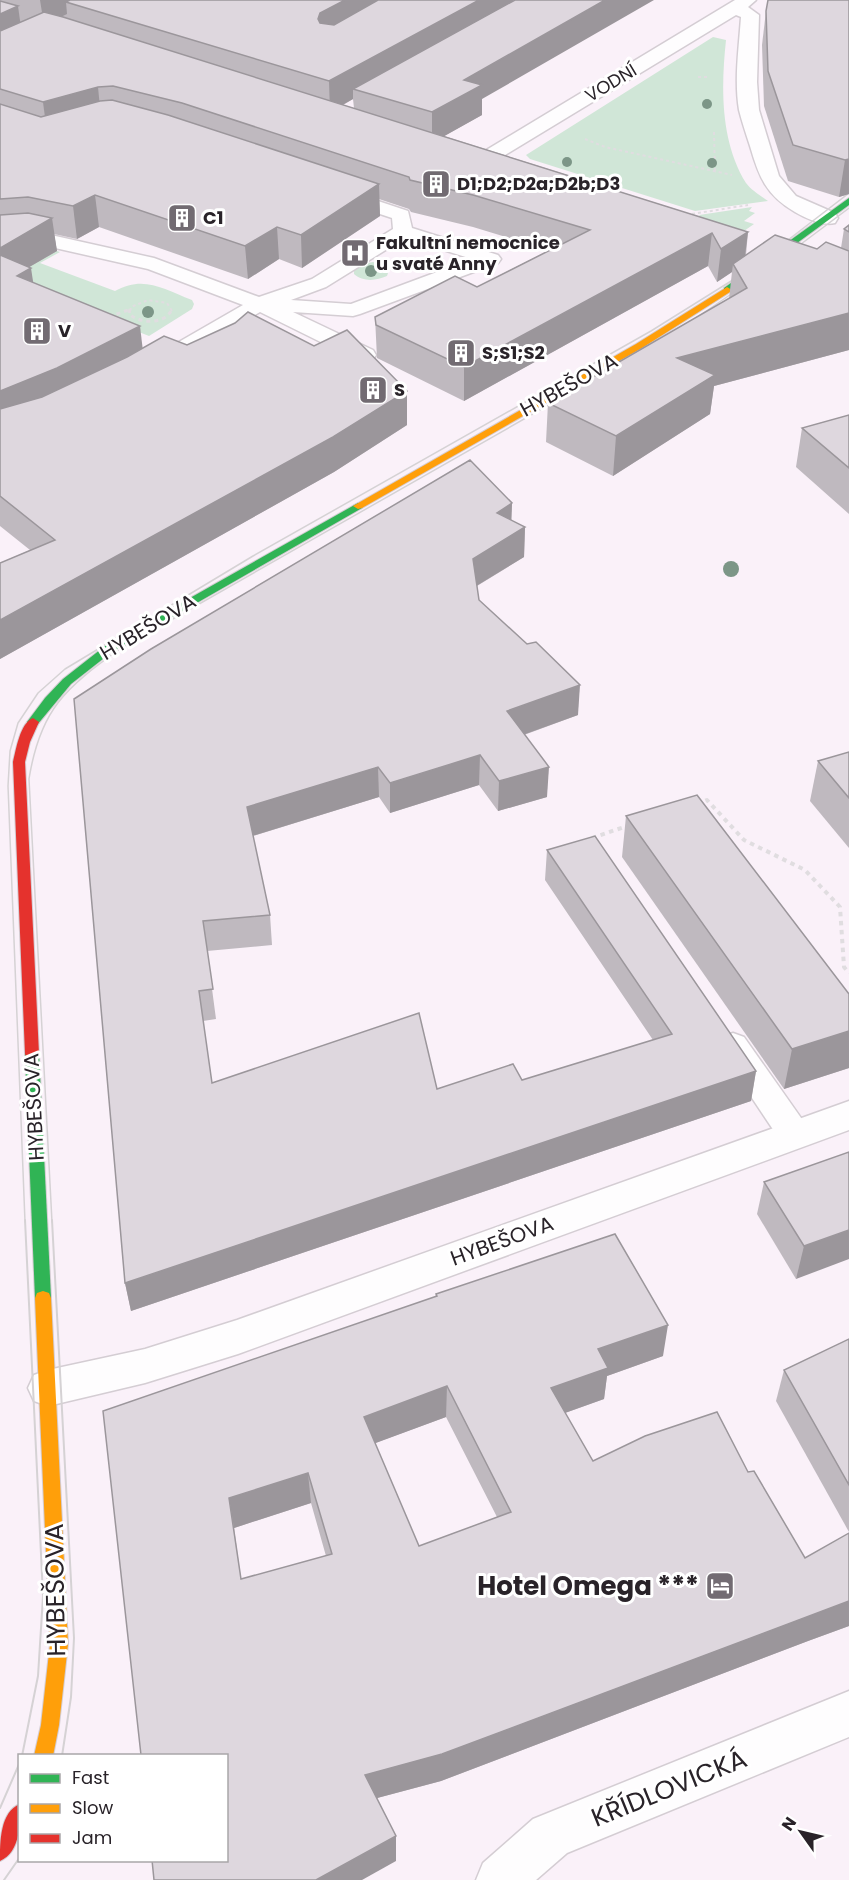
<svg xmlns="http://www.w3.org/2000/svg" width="849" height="1880" viewBox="0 0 849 1880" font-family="Poppins,sans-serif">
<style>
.green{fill:#d0e6d7}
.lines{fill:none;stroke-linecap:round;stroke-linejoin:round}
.lane-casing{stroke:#d4cdd3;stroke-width:3}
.street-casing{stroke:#d4cdd3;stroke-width:3}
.fast-casing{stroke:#d4cdd3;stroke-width:2}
.slow-casing{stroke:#d4cdd3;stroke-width:2}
.jam-casing{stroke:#d4cdd3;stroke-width:2}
.path-far2{stroke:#e0dde0;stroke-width:2;stroke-dasharray:3 3;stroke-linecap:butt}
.path-far1{stroke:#e0dde0;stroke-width:3;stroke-dasharray:4 4;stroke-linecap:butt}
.path{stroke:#e0dde0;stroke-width:4;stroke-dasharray:4.5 4.5;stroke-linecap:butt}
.lane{fill:#fefdfe;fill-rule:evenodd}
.street{fill:#fefdfe;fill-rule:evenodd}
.fast{fill:#30b455;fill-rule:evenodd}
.slow{fill:#ff9f0a;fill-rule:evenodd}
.jam{fill:#e5322d;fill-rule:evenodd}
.tram-far1{stroke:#d5d2d4;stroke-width:1.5}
.tram{stroke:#d5d2d4;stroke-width:2}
.tree{fill:#7c9687}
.wall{fill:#bfb9bf;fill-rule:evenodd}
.shaded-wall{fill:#9b969b}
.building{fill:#ded7de;stroke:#9b969b;stroke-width:1.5;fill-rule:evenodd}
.labels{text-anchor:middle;stroke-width:6;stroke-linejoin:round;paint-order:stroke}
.far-street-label{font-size:18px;fill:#292329;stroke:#fff}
.far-poi-label{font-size:18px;font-weight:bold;fill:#292329;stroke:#fff;text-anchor:start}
.street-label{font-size:21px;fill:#292329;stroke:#fff}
.near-poi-label{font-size:26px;font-weight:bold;fill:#292329;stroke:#fff;text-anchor:end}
.near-street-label{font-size:26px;fill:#292329;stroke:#fff}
</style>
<rect width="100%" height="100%" fill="#faf1f9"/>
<g class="green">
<path d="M713 37 726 40C721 87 720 141 746 183 751 190 761 196 768 201L695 211 530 159 526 155Z"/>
<polygon points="752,207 749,211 755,213 744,221 754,224 744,231 702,219 699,215"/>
<path d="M45 247 60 252 40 263 115 291C144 275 163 289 192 300L194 304 192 309 149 336 0 277Z"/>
<path d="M373 262 384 265 389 270 387 276C376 281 363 282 354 274V268L362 264Z"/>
</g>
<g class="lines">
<g class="lane-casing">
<g id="lane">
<path d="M342 189 408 211 412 228 498 255 501 259 498 263 360 314 353 316 293 312 373 350 376 355 373 360 365 361 357 360 260 312 167 368 159 369 151 368 148 363 151 358 243 305 148 269 33 243 0 245V233L33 231 154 258 259 297 312 279 393 229 392 218 335 199 333 195 335 191ZM405 238 472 259 351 304 291 300 326 287Z"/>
<polygon points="733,1033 744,1037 806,1125 810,1134 806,1143 794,1147 782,1143 722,1053 717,1045 722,1037"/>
</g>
</g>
<g class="street-casing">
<g id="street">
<path d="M735 0H756L748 7 759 15 757 82 759 110 779 176 796 196 835 213 838 218 835 223C822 226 807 219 795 212 766 195 759 177 750 146 746 134 742 122 739 110 734 80 739 47 741 17L736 15 482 169H468L465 165 468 161Z"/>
<polygon points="849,1101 849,1130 238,1354 145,1383 48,1406 34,1401 28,1388 34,1375 48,1370 145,1349 237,1320"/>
<polygon points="849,1691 849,1737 567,1853 536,1880 476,1880 483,1863 533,1819"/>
</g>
</g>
<g class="fast-casing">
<g id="fast">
<polygon points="849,198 849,205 730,292 724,292 724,288"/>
<polygon points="358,503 363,506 362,508 113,651 71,684 37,725 29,725 27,722 45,698 63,679 105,646"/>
<polygon points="32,1049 37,1050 39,1054 51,1298 49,1303 43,1305 37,1303 35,1298 25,1054 27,1050"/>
</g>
</g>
<g class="slow-casing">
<g id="slow">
<polygon points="727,287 732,290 730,292 642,348 362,508 358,509 353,506 636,344"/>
<polygon points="43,1291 49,1293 51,1298 68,1644 59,1725 53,1756 34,1756 41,1725 50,1644 35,1298 37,1293"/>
</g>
</g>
<g class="jam-casing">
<g id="jam">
<path d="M33 718 39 722 30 742 25 762 39 1054 37 1058H27L25 1054 13 762C16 750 20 723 33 718Z"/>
<path d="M20 1804C20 1823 21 1852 0 1861 0 1842 0 1812 20 1804Z"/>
</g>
</g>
<g class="path-far2">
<polyline points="698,77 709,77"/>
<polyline points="714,132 715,172"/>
<polyline points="585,139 605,147 732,175"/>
<polyline points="692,214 748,205"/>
<polyline points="130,311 131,307 148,300 167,303 172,311"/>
</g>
<g class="path-far1">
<path d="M130 309 129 314C141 324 165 325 172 309"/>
<polyline points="109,317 128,310"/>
</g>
<g class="path">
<polyline points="697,804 707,800 744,840 805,870 840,907 844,967 849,973"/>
<polyline points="592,838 627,826"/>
</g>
<use href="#lane" class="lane"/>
<use href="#street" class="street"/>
<use href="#fast" class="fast"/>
<use href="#slow" class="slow"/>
<use href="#jam" class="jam"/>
<g class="tram-far1">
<polyline points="775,250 849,193"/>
<polyline points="789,253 849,208"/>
<polyline points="693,320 743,286"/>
<polyline points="25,1222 8,786 10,751 18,723 38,693 65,669 253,556 651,331 744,273"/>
<path d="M52 1222 29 779C40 710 65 688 120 649L561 398"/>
</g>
<g class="tram">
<polyline points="52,1220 74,1638 71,1697 62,1756"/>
<polyline points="22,1756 38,1676 43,1596 25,1220"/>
<polyline points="0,1808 20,1762"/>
<polyline points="4,1880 20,1857"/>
</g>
</g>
<g class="tree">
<circle cx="707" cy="104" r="5"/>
<circle cx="567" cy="162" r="5"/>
<circle cx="712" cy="163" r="5"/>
<circle cx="371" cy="271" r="6"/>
<circle cx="148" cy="312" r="6"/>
<circle cx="731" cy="569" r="8"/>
</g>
<g class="wall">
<path d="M0 0H513L482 99V115L444 136 748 232 746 255 841 248 844 229 849 225V350L714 386 710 414 613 476 546 442 548 403 729 299 732 272 717 282 708 266 464 401 377 358 375 317 477 287 549 250 473 227 411 212 409 209 379 199 380 216 302 268 279 259 248 279 99 227 77 239 54 234 57 251 29 267 33 283 142 348 187 345 407 425 334 472 0 659V563L30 550 0 526ZM353 99 354 108 343 105Z"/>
<polygon points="849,0 849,194 839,197 788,181 764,106 762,45 766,11"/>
<polygon points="849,415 849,514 796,467 802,428"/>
<polygon points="512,503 511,520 525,527 524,557 477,586 479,600 578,715 524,735 547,797 498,811 479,785 390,813 379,797 253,836 270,915 272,945 207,951 216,1019 203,1021 212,1083 437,1089 522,1080 653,1040 545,880 547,850 756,1071 751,1101 131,1311 125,1283 74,699"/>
<polygon points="849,752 849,848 810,801 818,761"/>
<polygon points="626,816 849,994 849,1068 784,1089 622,857"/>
<polygon points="849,1152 796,1279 757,1214 764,1182"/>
<path d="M436 1294 663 1356 607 1376 604 1399 565 1413 593 1461 748 1472 805 1558 849 1533V1626L808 1641 441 1781 377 1798 396 1861 103 1411 435 1297ZM446 1417 497 1517 419 1546 375 1443ZM311 1503 326 1556 241 1579 234 1528Z"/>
<polygon points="849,1339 849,1532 776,1401 784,1370"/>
</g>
<g class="shaded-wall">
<polygon points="40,0 98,0 66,2 67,14 44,25"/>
<polygon points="345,0 400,0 321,43 318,19 320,13"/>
<polygon points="479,0 513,0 512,11 353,89 353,99 330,112 329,81"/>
<polygon points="605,0 654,0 482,99 482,115 432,143 432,112 464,80"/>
<polygon points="18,6 22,35 0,46 0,14"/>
<polygon points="98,87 101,118 47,133 43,102"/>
<polygon points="849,159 849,194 839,197 845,160"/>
<polygon points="379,184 380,216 302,268 301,235"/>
<polygon points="95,195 99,227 77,239 73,206"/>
<polygon points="52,218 57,251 0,284 0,248"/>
<polygon points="277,227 279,259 248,279 245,246"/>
<polygon points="748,232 744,264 733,264 732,272 717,282 721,249"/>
<polygon points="712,233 708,266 464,401 464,367"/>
<polygon points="31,268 36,301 17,276"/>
<polygon points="849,313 849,350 714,386 710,414 613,476 616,436 677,358"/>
<polygon points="140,326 144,360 0,428 0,391"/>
<polygon points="407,391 407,425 334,472 0,659 0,620"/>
<polygon points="512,503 511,532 497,513"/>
<polygon points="525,527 524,557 473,588 473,559"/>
<polygon points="580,685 578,715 506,741 507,711"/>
<polygon points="480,755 479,785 390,813 390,783"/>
<polygon points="378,767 379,797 249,837 247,807"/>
<polygon points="549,767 547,797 498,811 499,781"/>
<polygon points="849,1031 849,1068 784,1089 792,1049"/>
<polygon points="756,1071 751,1101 131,1311 125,1283"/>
<polygon points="849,1230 849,1259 796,1279 804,1246"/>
<polygon points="668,1325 663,1356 607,1376 604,1399 548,1419 551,1388 598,1349"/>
<polygon points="447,1386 446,1417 365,1447 364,1417"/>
<polygon points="308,1473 311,1503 234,1528 229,1498"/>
<polygon points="849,1601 849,1626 808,1641 441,1781 366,1801 365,1775"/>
<polygon points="396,1836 396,1861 362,1880 316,1880"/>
</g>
<g class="building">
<polygon points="70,0 345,0 320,13 318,19 320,23 334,25 378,0 479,0 329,81 66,2"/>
<polygon points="515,0 605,0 464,80 482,85 432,112 353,89"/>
<polygon points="768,0 849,0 849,159 845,160 793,145 768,71 766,11"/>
<polygon points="0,1 18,6 0,14"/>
<polygon points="44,12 63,17 748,232 721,249 712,233 464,367 376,325 375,317 455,276 477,287 590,230 473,195 410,180 409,177 182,103 113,86 98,87 43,102 0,89 0,31"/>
<polygon points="112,100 168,115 379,184 301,235 277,227 245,246 95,195 73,206 28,197 0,199 0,104 41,117 100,101"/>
<polygon points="28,213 52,218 0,248 0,215"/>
<polygon points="849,225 849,232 844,229"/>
<polygon points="775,235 817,249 826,242 849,251 849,313 677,358 715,375 616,436 548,403 747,288 733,264"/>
<polygon points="0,255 31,268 17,276 140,326 57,368 0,391"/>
<polygon points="248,312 314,346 347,330 407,391 333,437 0,620 0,563 55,540 0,496 0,409 42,397 127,357 164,336 187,345 235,323"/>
<polygon points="849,415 849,468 802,428"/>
<polygon points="470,460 512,503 497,513 525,527 473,559 479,600 527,644 536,642 580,685 507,711 549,767 499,781 480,755 390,783 378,767 247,807 270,915 203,921 213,989 199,991 212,1083 419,1013 437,1089 513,1064 522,1080 672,1034 547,850 595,836 756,1071 125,1283 74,699 151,649"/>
<polygon points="849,752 849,798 818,761"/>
<polygon points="697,795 849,994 849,1031 792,1049 626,816"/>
<polygon points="849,1152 849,1230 804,1246 764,1182"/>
<path d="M615 1234 668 1325 598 1349 608 1368 551 1388 593 1461 645 1436 717 1412 748 1472 754 1471 805 1558 849 1533V1601L442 1754 365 1775 396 1836 316 1880H154L152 1860H226V1755H141L103 1411 437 1296 436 1294ZM447 1386 511 1512 419 1546 364 1417ZM308 1473 332 1554 241 1579 229 1498Z"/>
<polygon points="849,1339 849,1485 784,1370"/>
</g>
<defs>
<g id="building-square" transform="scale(1.5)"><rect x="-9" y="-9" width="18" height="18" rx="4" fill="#726b72" stroke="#fff"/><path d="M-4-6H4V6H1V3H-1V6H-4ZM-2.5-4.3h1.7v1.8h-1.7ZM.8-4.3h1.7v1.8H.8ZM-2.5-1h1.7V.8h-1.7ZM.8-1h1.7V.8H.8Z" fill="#fff"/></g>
<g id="hospital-square" transform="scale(1.5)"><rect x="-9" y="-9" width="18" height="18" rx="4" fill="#726b72" stroke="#fff"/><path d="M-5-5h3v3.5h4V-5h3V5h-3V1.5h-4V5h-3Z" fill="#fff"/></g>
<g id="hotel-square" transform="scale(1.5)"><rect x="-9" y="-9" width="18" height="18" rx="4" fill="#726b72" stroke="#fff"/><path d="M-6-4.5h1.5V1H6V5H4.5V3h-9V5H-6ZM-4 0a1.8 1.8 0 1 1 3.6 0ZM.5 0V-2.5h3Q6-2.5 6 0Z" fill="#fff"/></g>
</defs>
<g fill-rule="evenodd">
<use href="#building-square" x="436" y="184"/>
<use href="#building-square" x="182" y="218"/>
<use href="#hospital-square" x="355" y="253"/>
<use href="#building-square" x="37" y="331"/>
<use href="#building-square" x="461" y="353"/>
<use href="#building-square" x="373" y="390"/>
<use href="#hotel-square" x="720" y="1586"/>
</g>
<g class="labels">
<g class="far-street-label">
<text transform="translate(611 83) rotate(-31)" y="6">VODNÍ</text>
</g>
<g class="far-poi-label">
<text x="457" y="190">D1;D2;D2a;D2b;D3</text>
<text x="203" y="224">C1</text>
<text x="376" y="249">Fakultní nemocnice<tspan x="376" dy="21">u svaté Anny</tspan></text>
<text x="58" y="337">V</text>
<text x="482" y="359">S;S1;S2</text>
<text x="394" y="396">S</text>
</g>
<g class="street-label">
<text transform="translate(569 385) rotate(-29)" y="7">HYBEŠOVA</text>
<text transform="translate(148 627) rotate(-31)" y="7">HYBEŠOVA</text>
<text transform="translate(34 1107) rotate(-93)" y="7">HYBEŠOVA</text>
<text transform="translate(502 1241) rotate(-20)" y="7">HYBEŠOVA</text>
</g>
<g class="near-poi-label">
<text x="699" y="1595">Hotel Omega ***</text>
</g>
<g class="near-street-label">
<text transform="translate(55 1590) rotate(-91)" y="9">HYBEŠOVA</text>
<text transform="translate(669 1788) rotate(-22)" y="9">KŘÍDLOVICKÁ</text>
</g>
</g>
<rect x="18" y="1754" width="210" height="108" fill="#ffffff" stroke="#a9a7a9" stroke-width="1.5"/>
<rect x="30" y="1774" width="30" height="9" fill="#30b455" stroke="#a9a7a9" stroke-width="1.5"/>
<text x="72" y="1784" font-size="18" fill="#292329">Fast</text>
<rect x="30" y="1804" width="30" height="9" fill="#ff9f0a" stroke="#a9a7a9" stroke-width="1.5"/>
<text x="72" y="1814" font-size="18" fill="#292329">Slow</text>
<rect x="30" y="1834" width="30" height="9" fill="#e5322d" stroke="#a9a7a9" stroke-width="1.5"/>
<text x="72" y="1844" font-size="18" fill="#292329">Jam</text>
<g transform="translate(801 1832) rotate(304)" stroke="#ffffff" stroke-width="4.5" paint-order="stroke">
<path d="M0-4.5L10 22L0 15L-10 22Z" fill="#292329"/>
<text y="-9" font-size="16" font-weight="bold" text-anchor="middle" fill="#292329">N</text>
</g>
</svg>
